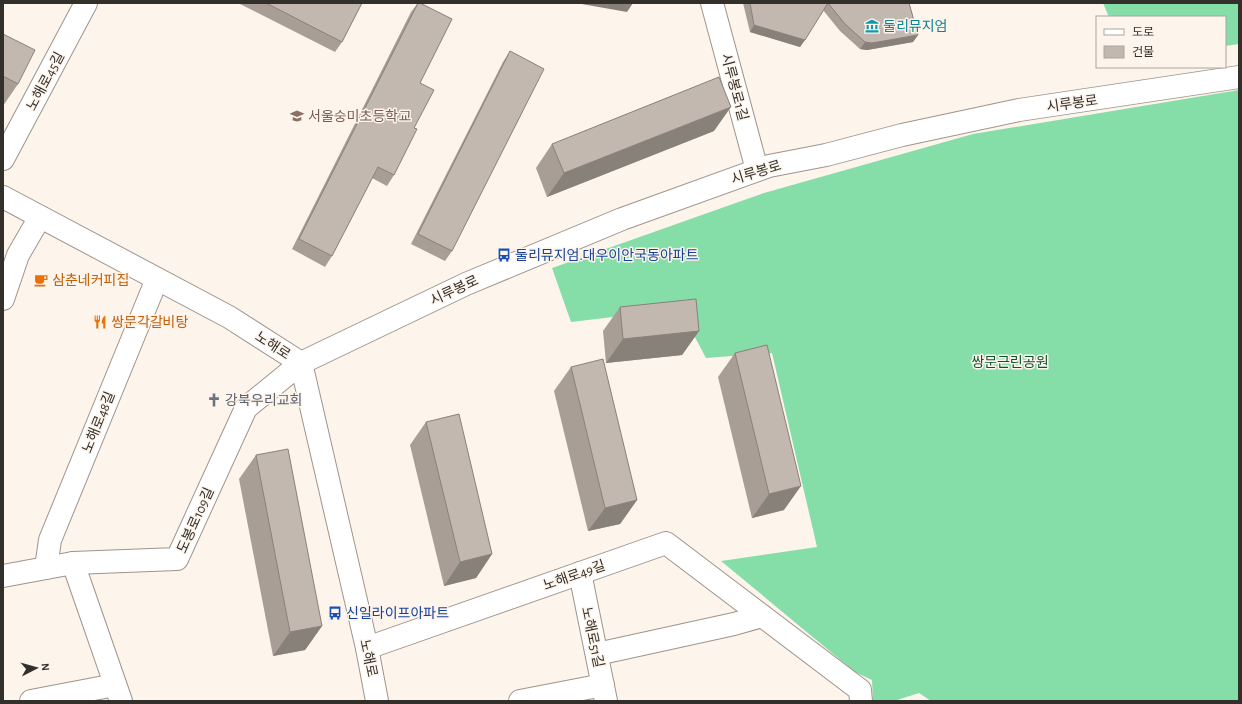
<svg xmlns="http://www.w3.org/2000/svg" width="1242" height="704" viewBox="0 0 1242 704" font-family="'Alegreya Sans','Noto Sans KR',sans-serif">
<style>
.forest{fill:#85dda7}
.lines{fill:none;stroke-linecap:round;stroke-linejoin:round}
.minor-casing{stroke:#9f948c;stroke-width:24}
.major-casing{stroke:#9f948c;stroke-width:24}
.minor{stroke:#fff;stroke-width:22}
.major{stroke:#fff;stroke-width:22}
.wall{fill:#a89e96}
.shaded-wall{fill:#88817a}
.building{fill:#c3b8af;stroke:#88817a}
.labels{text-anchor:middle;stroke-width:3;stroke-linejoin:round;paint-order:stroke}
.culture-label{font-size:14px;fill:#0d838f;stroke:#fdf4ec;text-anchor:start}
.street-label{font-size:14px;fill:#332f2b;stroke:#fdf4ec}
.education-label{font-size:14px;fill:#785e54;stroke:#fdf4ec;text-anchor:start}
.transit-label{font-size:14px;fill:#164399;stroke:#fdf4ec;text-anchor:start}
.food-label{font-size:14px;fill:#c56008;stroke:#fdf4ec;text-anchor:start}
.park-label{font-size:14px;fill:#0f5230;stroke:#fdf4ec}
.worship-label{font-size:14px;fill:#5b616d;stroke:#fdf4ec;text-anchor:start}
</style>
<rect width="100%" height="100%" fill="#fdf4ec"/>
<g class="forest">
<polygon points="1103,3 1239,3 1239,44 1225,46 1225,17 1109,17"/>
<polygon points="1239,90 1239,701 931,701 919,693 894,701 873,701 872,680 855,672 721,561 817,547 772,353 706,358 680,309 571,322 552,268 764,193 973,134"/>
</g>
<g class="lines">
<g class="minor-casing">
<g id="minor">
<polyline points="712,3 757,170"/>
<polyline points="3,159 86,3"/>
<polyline points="3,299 18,255 40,217"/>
<polyline points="73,563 121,701"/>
<polyline points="46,568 50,540 157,279"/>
<polyline points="580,573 606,701"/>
<polyline points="3,576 73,563 177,559 246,408 301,363 466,284 622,219 769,166 826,155 902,135 1019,110 1239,77"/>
<polyline points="367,648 666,543 860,690 861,701"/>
<polyline points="597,654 734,624 762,616"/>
<polyline points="31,701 115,685"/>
<polyline points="520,701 603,685"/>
</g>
</g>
<g class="major-casing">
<polyline id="major" points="3,197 229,317 301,363 367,648 377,701"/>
</g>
<use href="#minor" class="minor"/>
<use href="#major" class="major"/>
</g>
<g class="wall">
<polygon points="238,3 362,3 342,42 335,52"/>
<polygon points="418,3 420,83 414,128 394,175 387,186 372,178 332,256 325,267 292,249 411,12"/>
<polygon points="743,3 909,3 918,35 913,42 867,50 860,49 840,31 823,10 800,47 750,32"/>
<polygon points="3,34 18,84 3,106"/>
<polygon points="510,51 452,251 445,261 411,244 503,62"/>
<polygon points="714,131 547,197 536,168 552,144"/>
<polygon points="620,307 699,331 682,355 606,363 603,331"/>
<polygon points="735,353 784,510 752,518 718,377"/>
<polygon points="571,367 637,500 620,524 588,531 554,391"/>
<polygon points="426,422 492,554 476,578 444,586 410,445"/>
<polygon points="256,455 322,626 305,650 273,656 239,479"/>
</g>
<g class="shaded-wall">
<polygon points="576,3 633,3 627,12"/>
<polygon points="754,25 805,40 800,47 750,32"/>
<polygon points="918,35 913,42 867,50 860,49 865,42"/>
<polygon points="731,107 714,131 547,197 564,173"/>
<polygon points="699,331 682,355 606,363 623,339"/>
<polygon points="801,486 784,510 752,518 769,494"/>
<polygon points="637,500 620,524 588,531 605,508"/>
<polygon points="492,554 476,578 444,586 460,562"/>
<polygon points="322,626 305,650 273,656 290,632"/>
</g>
<g class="building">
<polygon points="266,3 362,3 342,42"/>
<polygon points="418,3 420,3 452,19 420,83 434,90 414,128 417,129 394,175 378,167 332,256 299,239"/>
<polygon points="750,3 828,3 805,40 754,25"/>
<polygon points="828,3 909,3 918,35 872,43 865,42 845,24"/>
<polygon points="3,34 35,50 18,84 3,76"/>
<polygon points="510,51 544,69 452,251 418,234"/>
<polygon points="719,77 731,107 564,173 552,144"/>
<polygon points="696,299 699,331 623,339 620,307"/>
<polygon points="767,345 801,486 769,494 735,353"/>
<polygon points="603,359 637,500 605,508 571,367"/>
<polygon points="459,414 492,554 460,562 426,422"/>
<polygon points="288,449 322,626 290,632 256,455"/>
</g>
<defs>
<g id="museum-bare" transform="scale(1.08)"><path d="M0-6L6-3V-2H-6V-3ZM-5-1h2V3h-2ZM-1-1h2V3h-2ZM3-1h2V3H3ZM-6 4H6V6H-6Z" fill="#0f9aa8" stroke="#fdf4ec" stroke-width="2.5" paint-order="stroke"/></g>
<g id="school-bare" transform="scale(1.08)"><path d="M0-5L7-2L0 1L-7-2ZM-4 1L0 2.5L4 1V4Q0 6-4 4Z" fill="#8d6e63" stroke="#fdf4ec" stroke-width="2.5" paint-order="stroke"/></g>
<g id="bus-bare" transform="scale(1.08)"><path d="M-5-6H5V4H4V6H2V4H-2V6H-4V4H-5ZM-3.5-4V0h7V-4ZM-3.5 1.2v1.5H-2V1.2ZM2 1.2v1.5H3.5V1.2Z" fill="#1a4fb4" stroke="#fdf4ec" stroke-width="2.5" paint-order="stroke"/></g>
<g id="cafe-bare" transform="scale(1.08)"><path d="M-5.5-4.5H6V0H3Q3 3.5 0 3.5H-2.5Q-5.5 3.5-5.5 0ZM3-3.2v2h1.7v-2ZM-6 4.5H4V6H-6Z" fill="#e8710a" stroke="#fdf4ec" stroke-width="2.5" paint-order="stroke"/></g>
<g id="restaurant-bare" transform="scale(1.08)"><path d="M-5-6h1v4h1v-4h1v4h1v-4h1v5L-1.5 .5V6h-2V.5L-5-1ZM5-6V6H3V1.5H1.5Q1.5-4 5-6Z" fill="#e8710a" stroke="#fdf4ec" stroke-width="2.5" paint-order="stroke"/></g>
<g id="church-bare" transform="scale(1.08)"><path d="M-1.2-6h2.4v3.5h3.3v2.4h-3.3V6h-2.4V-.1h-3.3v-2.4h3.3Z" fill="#6b7280" stroke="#fdf4ec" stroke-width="2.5" paint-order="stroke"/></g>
</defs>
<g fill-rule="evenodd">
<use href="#museum-bare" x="872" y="26"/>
<use href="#school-bare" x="297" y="116"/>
<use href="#bus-bare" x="504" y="255"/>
<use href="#cafe-bare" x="41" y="280"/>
<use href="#restaurant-bare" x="100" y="322"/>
<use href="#church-bare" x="214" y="400"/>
<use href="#bus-bare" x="335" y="613"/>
</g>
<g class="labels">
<g class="culture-label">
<text x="883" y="31">둘리뮤지엄</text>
</g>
<g class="street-label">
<text transform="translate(45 81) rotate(-62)" y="5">노해로45길</text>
<text transform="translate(735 87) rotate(75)" y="5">시루봉로1길</text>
<text transform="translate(1072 103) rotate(-8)" y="5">시루봉로</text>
<text transform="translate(756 172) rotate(-17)" y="5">시루봉로</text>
<text transform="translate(454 290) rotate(-25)" y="5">시루봉로</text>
<text transform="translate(273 345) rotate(33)" y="5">노해로</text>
<text transform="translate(98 422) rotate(-68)" y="5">노해로48길</text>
<text transform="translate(195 520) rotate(-66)" y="5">도봉로109길</text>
<text transform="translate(574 575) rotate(-19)" y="5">노해로49길</text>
<text transform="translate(593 637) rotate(78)" y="5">노해로51길</text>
<text transform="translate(369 658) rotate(78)" y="5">노해로</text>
</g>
<g class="education-label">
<text x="308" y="121">서울숭미초등학교</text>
</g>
<g class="transit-label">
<text x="515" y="260">둘리뮤지엄.대우이안국동아파트</text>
<text x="346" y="618">신일라이프아파트</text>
</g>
<g class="food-label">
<text x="52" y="285">삼춘네커피집</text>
<text x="111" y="327">쌍문각갈비탕</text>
</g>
<g class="park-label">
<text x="1010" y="367">쌍문근린공원</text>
</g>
<g class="worship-label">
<text x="225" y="405">강북우리교회</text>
</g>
</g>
<rect width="1242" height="704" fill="none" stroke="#332f2b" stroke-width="8"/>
<rect x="1096" y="16" width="130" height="52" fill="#fdf4ec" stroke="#aca59f"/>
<rect x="1104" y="29" width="20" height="6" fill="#ffffff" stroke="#aca59f"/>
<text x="1132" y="36" font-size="12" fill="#332f2b">도로</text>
<rect x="1104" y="46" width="20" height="12" fill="#c3b8af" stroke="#aca59f"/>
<text x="1132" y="56" font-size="12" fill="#332f2b">건물</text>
<g transform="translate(36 668) rotate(84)" stroke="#fdf4ec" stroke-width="3" paint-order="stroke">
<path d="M0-3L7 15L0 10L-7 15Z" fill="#332f2b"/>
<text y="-6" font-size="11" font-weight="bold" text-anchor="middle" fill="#332f2b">N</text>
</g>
</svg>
